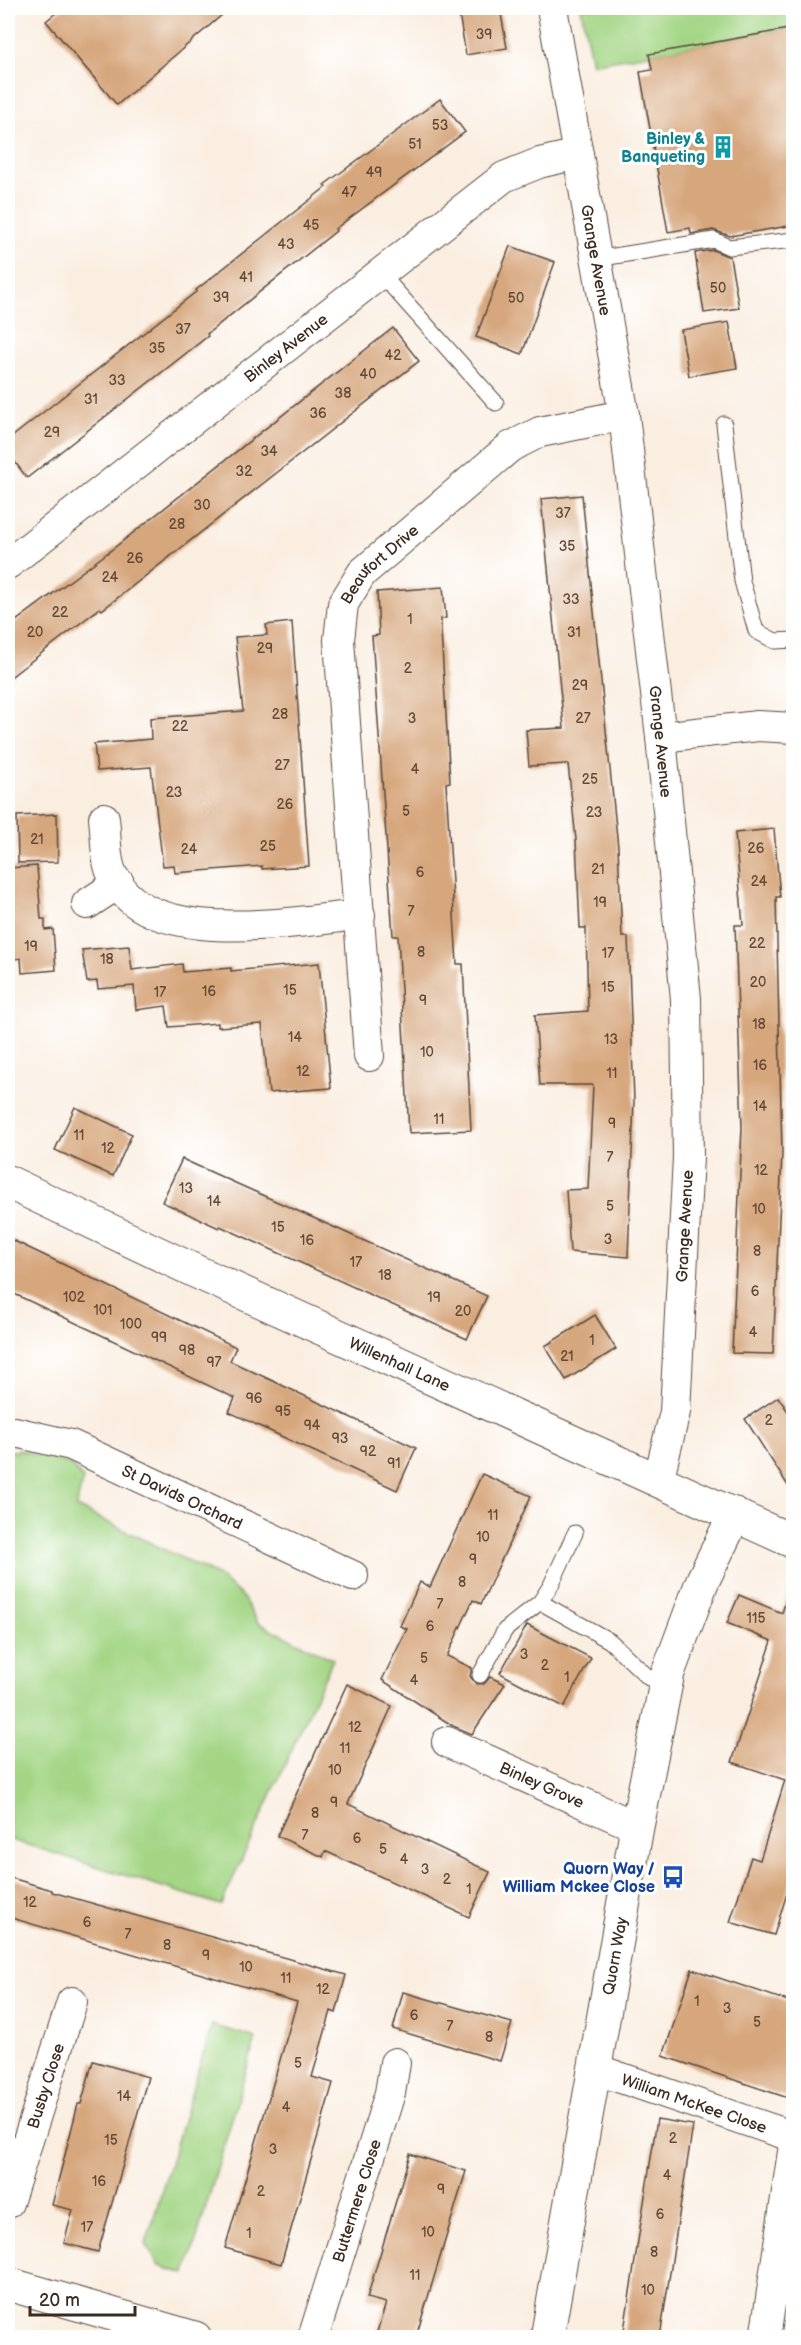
<svg xmlns="http://www.w3.org/2000/svg" width="801" height="2345" viewBox="0 0 801 2345" font-family="'Balsamiq Sans',sans-serif">
<style>
.green{fill:#a3d584;stroke:#6f8051;stroke-width:1.5}
.building{fill:#d6a67c}
.lines{fill:none;stroke-linecap:round;stroke-linejoin:round}
.service-casing{stroke:#58473b;stroke-width:17}
.minor-casing{stroke:#58473b;stroke-width:32}
.tertiary-casing{stroke:#58473b;stroke-width:35}
.service{stroke:#fff;stroke-width:15}
.minor{stroke:#fff;stroke-width:30}
.tertiary{stroke:#fff;stroke-width:33}
.labels{text-anchor:middle;stroke-width:6;stroke-linejoin:round;paint-order:stroke}
.number-label{font-size:14px;fill:#624936}
.culture-label{font-size:16px;font-weight:bold;fill:#0d838f;stroke:#fff;text-anchor:end}
.street-label{font-size:16px;fill:#3b2a1e;stroke:#fff}
.transit-label{font-size:16px;font-weight:bold;fill:#164399;stroke:#fff;text-anchor:end}
</style>
<rect width="100%" height="100%" fill="#fff"/>
<filter id="ink" filterUnits="userSpaceOnUse"><feTurbulence type="fractalNoise" baseFrequency=".0167" numOctaves="2"/><feDisplacementMap in="SourceGraphic" scale="12" xChannelSelector="R" yChannelSelector="G"/><feConvolveMatrix kernelMatrix="1 2 1 2 8 2 1 2 1" color-interpolation-filters="sRGB"/></filter>
<filter id="wash" filterUnits="userSpaceOnUse"><feTurbulence type="fractalNoise" baseFrequency=".008" numOctaves="4" result="noise"/><feDisplacementMap in="SourceGraphic" scale="24" xChannelSelector="R" yChannelSelector="G"/><feGaussianBlur stdDeviation="1.35" result="paint"/><feColorMatrix in="noise" values="0 0 0 0 0 0 0 0 0 0 0 0 0 0 0 0 0 1.4 0 .05"/><feComposite in="paint" operator="in"/></filter>
<g filter="url(#wash)">
<rect width="100%" height="100%" fill="#faeee1"/>
<g class="green">
<polygon points="581,8 793,8 793,28 592,64"/>
<polygon points="19,1450 70,1464 83,1479 76,1507 217,1575 242,1596 258,1623 333,1659 221,1905 8,1839 8,1452"/>
<polygon points="212,2025 256,2038 186,2274 159,2266 146,2244"/>
</g>
<g id="blocks">
<g class="building">
<polygon points="62,8 230,8 117,105 46,21"/>
<polygon points="458,8 500,8 507,48 466,55"/>
<polygon points="794,28 794,225 730,236 713,230 691,234 690,228 668,232 640,72 652,70 649,54"/>
<polygon points="440,99 465,132 335,229 336,231 207,334 208,336 27,478 8,453 8,440 197,291 196,290 326,187 324,185"/>
<polygon points="510,246 555,262 522,354 476,337"/>
<polygon points="713,250 730,257 739,308 704,313 695,253"/>
<polygon points="729,322 737,368 689,376 681,330"/>
<polygon points="393,328 419,361 102,610 100,608 8,679 8,627 110,551"/>
<polygon points="582,495 618,847 622,937 628,937 634,1101 628,1257 570,1252 566,1190 588,1189 593,1085 540,1085 535,1015 588,1011 586,928 580,928 576,840 568,764 529,766 526,730 564,728 541,499"/>
<polygon points="443,587 446,618 441,619 441,631 450,782 446,783 457,964 463,964 471,1130 409,1133 398,936 393,936 372,636 379,635 377,592"/>
<polygon points="292,622 309,866 262,869 262,866 175,873 174,865 163,866 151,767 97,771 94,744 151,739 150,718 243,711 235,637 267,635 266,625"/>
<polygon points="57,814 58,862 18,863 17,816"/>
<polygon points="774,829 780,897 776,897 782,1153 773,1354 732,1353 742,1127 735,925 743,925 735,833"/>
<polygon points="37,866 41,919 45,919 45,930 53,929 56,970 22,973 21,958 8,960 8,868"/>
<polygon points="129,946 132,970 182,964 183,972 231,968 231,971 319,963 331,1088 269,1093 262,1024 218,1027 218,1023 169,1027 166,1006 136,1010 134,986 98,989 97,981 87,982 82,950"/>
<polygon points="75,1107 132,1134 113,1176 55,1150"/>
<polygon points="182,1159 487,1296 467,1339 220,1226 219,1228 162,1202"/>
<polygon points="8,1238 236,1347 230,1361 416,1448 397,1490 229,1412 235,1398 8,1291"/>
<polygon points="595,1315 616,1349 566,1380 545,1346"/>
<polygon points="778,1397 794,1420 794,1495 745,1419"/>
<polygon points="482,1474 531,1496 481,1604 473,1600 447,1656 472,1668 470,1676 476,1684 484,1684 490,1677 505,1684 472,1734 453,1726 382,1680 407,1629 400,1626 420,1582 430,1587"/>
<polygon points="788,1593 794,1594 794,1871 774,1935 730,1922 751,1857 760,1860 785,1780 732,1762 772,1641 727,1623 739,1595 782,1613"/>
<polygon points="527,1625 591,1658 564,1707 500,1673"/>
<polygon points="347,1684 392,1706 348,1804 490,1872 469,1917 325,1851 323,1857 277,1836"/>
<polygon points="8,1877 52,1890 52,1892 346,1975 336,2013 331,2011 312,2077 333,2083 281,2264 225,2248 297,2002 8,1917"/>
<polygon points="692,1969 794,2003 794,2100 663,2056"/>
<polygon points="403,1992 512,2023 500,2061 393,2029"/>
<polygon points="93,2061 148,2077 98,2252 64,2243 73,2210 52,2205 78,2104 81,2104"/>
<polygon points="657,2119 693,2125 660,2337 623,2337"/>
<polygon points="410,2154 466,2171 416,2337 396,2337 377,2332 386,2303 367,2298"/>
</g>
</g>
</g>
<g filter="url(#ink)">
<use href="#blocks" fill-opacity="0" stroke="#58473b" stroke-width="1.5"/>
<g class="lines">
<g class="service-casing">
<g id="service">
<polyline points="596,259 714,240 729,247 794,240"/>
<polyline points="380,273 496,403"/>
<polyline points="724,424 742,581 756,631 775,641 794,640"/>
<polyline points="540,1602 610,1641 649,1678 666,1683"/>
<polyline points="480,1675 505,1630 540,1602 551,1585 575,1533"/>
</g>
</g>
<g class="minor-casing">
<g id="minor">
<path id="s1" d="M552 8 624 415 661 737 686 999 688 1157 675 1412 658 1481"/>
<path id="s2" d="M8 564 504 177 539 163 578 154"/>
<polyline points="661,737 758,726 794,728"/>
<path d="M104 818C106 834 105 854 110 869 139 952 293 921 360 915"/>
<polyline points="87,904 119,883"/>
<path id="s3" d="M369 1056 339 640 343 604 362 573 510 447 540 432 624 415"/>
<path id="s4" d="M8 1435 15 1432 71 1445 353 1576"/>
<path id="s5" d="M447 1742 637 1827"/>
<path id="s6" d="M595 2069 794 2137"/>
<path id="s7" d="M8 2203 72 2002"/>
<path id="s8" d="M313 2338 390 2093 395 2063"/>
<polyline points="765,2338 794,2145"/>
</g>
</g>
<g class="tertiary-casing">
<g id="tertiary">
<path id="s9" d="M8 1182 197 1272 794 1542"/>
<polyline points="8,2284 195,2338"/>
<path id="s10" d="M547 2338 637 1827 668 1673 702 1582 735 1514"/>
</g>
</g>
<use href="#service" class="service"/>
<use href="#minor" class="minor"/>
<use href="#tertiary" class="tertiary"/>
</g>
</g>
<defs>
<g id="building-bare" transform="scale(1.8)"><path d="M-4-6H4V6H1V3H-1V6H-4ZM-2.5-4.3h1.7v1.8h-1.7ZM.8-4.3h1.7v1.8H.8ZM-2.5-1h1.7V.8h-1.7ZM.8-1h1.7V.8H.8Z" fill="#0f9aa8" stroke="#fff" stroke-width="2.5" paint-order="stroke"/></g>
<g id="bus-bare" transform="scale(1.8)"><path d="M-5-6H5V4H4V6H2V4H-2V6H-4V4H-5ZM-3.5-4V0h7V-4ZM-3.5 1.2v1.5H-2V1.2ZM2 1.2v1.5H3.5V1.2Z" fill="#1a4fb4" stroke="#fff" stroke-width="2.5" paint-order="stroke"/></g>
</defs>
<g fill-rule="evenodd">
<use href="#building-bare" x="723" y="147"/>
<use href="#bus-bare" x="673" y="1877"/>
</g>
<g class="labels">
<g class="number-label">
<text x="484" y="39">39</text>
<text x="440" y="130">53</text>
<text x="415" y="149">51</text>
<text x="374" y="177">49</text>
<text x="349" y="197">47</text>
<text x="311" y="230">45</text>
<text x="286" y="249">43</text>
<text x="246" y="282">41</text>
<text x="718" y="293">50</text>
<text x="221" y="302">39</text>
<text x="516" y="303">50</text>
<text x="183" y="334">37</text>
<text x="157" y="353">35</text>
<text x="393" y="360">42</text>
<text x="368" y="379">40</text>
<text x="117" y="385">33</text>
<text x="343" y="398">38</text>
<text x="91" y="404">31</text>
<text x="318" y="418">36</text>
<text x="52" y="437">29</text>
<text x="269" y="456">34</text>
<text x="244" y="476">32</text>
<text x="202" y="510">30</text>
<text x="563" y="518">37</text>
<text x="177" y="529">28</text>
<text x="567" y="551">35</text>
<text x="135" y="563">26</text>
<text x="110" y="582">24</text>
<text x="571" y="604">33</text>
<text x="60" y="617">22</text>
<text x="410" y="624">1</text>
<text x="35" y="637">20</text>
<text x="574" y="637">31</text>
<text x="265" y="653">29</text>
<text x="408" y="673">2</text>
<text x="580" y="690">29</text>
<text x="280" y="719">28</text>
<text x="412" y="723">3</text>
<text x="583" y="723">27</text>
<text x="180" y="731">22</text>
<text x="282" y="770">27</text>
<text x="415" y="774">4</text>
<text x="590" y="784">25</text>
<text x="174" y="797">23</text>
<text x="285" y="809">26</text>
<text x="406" y="816">5</text>
<text x="594" y="817">23</text>
<text x="37" y="844">21</text>
<text x="268" y="851">25</text>
<text x="756" y="853">26</text>
<text x="189" y="854">24</text>
<text x="598" y="874">21</text>
<text x="420" y="877">6</text>
<text x="759" y="886">24</text>
<text x="600" y="907">19</text>
<text x="411" y="916">7</text>
<text x="757" y="948">22</text>
<text x="31" y="951">19</text>
<text x="421" y="957">8</text>
<text x="608" y="958">17</text>
<text x="107" y="964">18</text>
<text x="758" y="987">20</text>
<text x="608" y="992">15</text>
<text x="290" y="995">15</text>
<text x="209" y="996">16</text>
<text x="160" y="997">17</text>
<text x="423" y="1005">9</text>
<text x="759" y="1029">18</text>
<text x="295" y="1042">14</text>
<text x="611" y="1044">13</text>
<text x="427" y="1057">10</text>
<text x="760" y="1070">16</text>
<text x="303" y="1076">12</text>
<text x="612" y="1078">11</text>
<text x="760" y="1111">14</text>
<text x="439" y="1124">11</text>
<text x="612" y="1128">9</text>
<text x="79" y="1140">11</text>
<text x="108" y="1153">12</text>
<text x="610" y="1162">7</text>
<text x="761" y="1175">12</text>
<text x="186" y="1193">13</text>
<text x="214" y="1206">14</text>
<text x="610" y="1211">5</text>
<text x="759" y="1214">10</text>
<text x="278" y="1232">15</text>
<text x="608" y="1244">3</text>
<text x="307" y="1245">16</text>
<text x="757" y="1256">8</text>
<text x="356" y="1267">17</text>
<text x="385" y="1280">18</text>
<text x="755" y="1296">6</text>
<text x="74" y="1302">102</text>
<text x="434" y="1302">19</text>
<text x="103" y="1315">101</text>
<text x="463" y="1316">20</text>
<text x="131" y="1329">100</text>
<text x="753" y="1337">4</text>
<text x="159" y="1342">99</text>
<text x="592" y="1345">1</text>
<text x="187" y="1355">98</text>
<text x="567" y="1361">21</text>
<text x="214" y="1367">97</text>
<text x="254" y="1403">96</text>
<text x="283" y="1416">95</text>
<text x="769" y="1425">2</text>
<text x="312" y="1430">94</text>
<text x="340" y="1443">93</text>
<text x="368" y="1456">92</text>
<text x="394" y="1468">91</text>
<text x="493" y="1520">11</text>
<text x="483" y="1542">10</text>
<text x="473" y="1564">9</text>
<text x="462" y="1587">8</text>
<text x="440" y="1609">7</text>
<text x="756" y="1623">115</text>
<text x="430" y="1631">6</text>
<text x="524" y="1659">3</text>
<text x="424" y="1663">5</text>
<text x="545" y="1670">2</text>
<text x="567" y="1682">1</text>
<text x="414" y="1685">4</text>
<text x="355" y="1732">12</text>
<text x="345" y="1753">11</text>
<text x="335" y="1775">10</text>
<text x="334" y="1807">9</text>
<text x="315" y="1818">8</text>
<text x="305" y="1840">7</text>
<text x="357" y="1843">6</text>
<text x="383" y="1854">5</text>
<text x="404" y="1864">4</text>
<text x="425" y="1874">3</text>
<text x="447" y="1884">2</text>
<text x="469" y="1894">1</text>
<text x="30" y="1907">12</text>
<text x="87" y="1927">6</text>
<text x="128" y="1939">7</text>
<text x="167" y="1950">8</text>
<text x="206" y="1960">9</text>
<text x="246" y="1972">10</text>
<text x="286" y="1983">11</text>
<text x="323" y="1994">12</text>
<text x="697" y="2006">1</text>
<text x="727" y="2013">3</text>
<text x="414" y="2020">6</text>
<text x="757" y="2027">5</text>
<text x="450" y="2031">7</text>
<text x="489" y="2042">8</text>
<text x="298" y="2068">5</text>
<text x="124" y="2101">14</text>
<text x="286" y="2112">4</text>
<text x="673" y="2143">2</text>
<text x="111" y="2145">15</text>
<text x="273" y="2154">3</text>
<text x="667" y="2180">4</text>
<text x="99" y="2186">16</text>
<text x="441" y="2194">9</text>
<text x="261" y="2196">2</text>
<text x="660" y="2219">6</text>
<text x="87" y="2232">17</text>
<text x="428" y="2237">10</text>
<text x="249" y="2238">1</text>
<text x="654" y="2257">8</text>
<text x="415" y="2280">11</text>
<text x="648" y="2295">10</text>
</g>
<g class="culture-label">
<text x="705" y="144">Binley &amp;<tspan x="705" dy="18">Banqueting</tspan></text>
</g>
<g class="street-label">
<text dy="6" stroke="none"><textPath href="#s1" startOffset="256">Grange Avenue</textPath></text>
<text dy="6" stroke="none"><textPath href="#s2" startOffset="352">Binley Avenue</textPath></text>
<text dy="6" stroke="none"><textPath href="#s3" startOffset="508">Beaufort Drive</textPath></text>
<text dy="6" stroke="none"><textPath href="#s1" startOffset="742">Grange Avenue</textPath></text>
<text transform="translate(684 1226) rotate(-87)" y="6">Grange Avenue</text>
<text dy="6" stroke="none"><textPath href="#s9" startOffset="432">Willenhall Lane</textPath></text>
<text dy="6" stroke="none"><textPath href="#s4" startOffset="188">St Davids Orchard</textPath></text>
<text dy="6" stroke="none"><textPath href="#s5" startOffset="104">Binley Grove</textPath></text>
<text dy="6" stroke="none"><textPath href="#s10" startOffset="388">Quorn Way</textPath></text>
<text dy="6" stroke="none"><textPath href="#s7" startOffset="123">Busby Close</textPath></text>
<text dy="6" stroke="none"><textPath href="#s6" startOffset="105">William McKee Close</textPath></text>
<text dy="6" stroke="none"><textPath href="#s8" startOffset="144">Buttermere Close</textPath></text>
</g>
<g class="transit-label">
<text x="655" y="1874">Quorn Way /<tspan x="655" dy="18">William Mckee Close</tspan></text>
</g>
</g>
<rect width="801" height="2345" fill="none" stroke="#fff" stroke-width="30"/>
<path d="M30 2306v9h105v-9" fill="none" stroke="#3b2a1e" stroke-width="3"/>
<text x="39" y="2306" font-size="18" fill="#3b2a1e" stroke="#ffffff" stroke-width="4.5" paint-order="stroke">20 m</text>
</svg>
